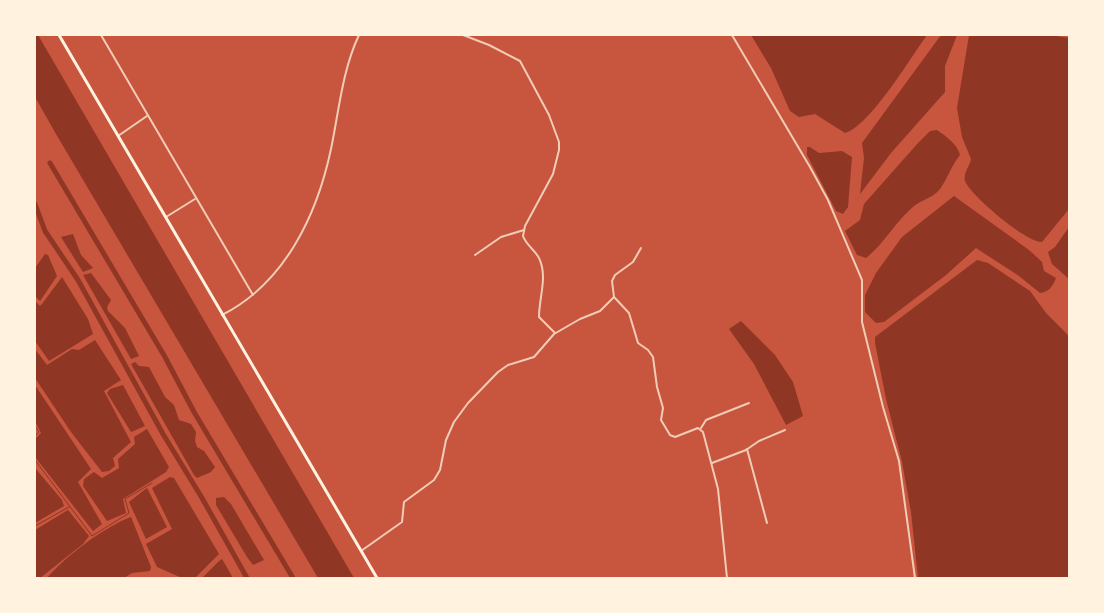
<svg xmlns="http://www.w3.org/2000/svg" width="1104" height="613" viewBox="0 0 1104 613" font-family="'Nunito Sans',sans-serif">
<style>
.water{fill:#8f3625}
.lines{fill:none;stroke-linecap:round;stroke-linejoin:round}
.stream{stroke:#8f3625;stroke-width:1}
.canal{stroke:#8f3625;stroke-width:5}
.minor{stroke:#f1ccb7;stroke-width:2}
.primary{stroke:#fff3e0;stroke-width:3}
</style>
<rect width="100%" height="100%" fill="#c8553d"/>
<g class="water">
<polygon points="35,35 38,35 354,578 318,578 56,134 35,97"/>
<path d="M751 35H927C911 57 870 126 845 133L815 114 799 117 790 111 771 68Z"/>
<polygon points="941,35 957,35 945,66 945,92 891,153 860,194 864,158 862,143"/>
<path d="M969 35H1050L1069 38V209L1042 242C1028 244 970 195 965 181 963 173 970 166 971 159L962 137 957 108Z"/>
<path d="M937 130C946 136 958 145 960 155 951 166 948 178 940 189 933 198 923 199 914 206 895 222 884 244 866 258L857 255 845 231 860 220 864 204 918 143 930 131Z"/>
<polygon points="807,147 810,147 819,153 842,151 852,157 848,207 843,214 836,211 807,155"/>
<path d="M954 196 1029 250 1042 262 1044 271 1056 278C1053 286 1049 292 1040 293L1019 276 976 248 946 275 884 322 876 323 865 312V295L876 273 902 237Z"/>
<polygon points="1069,227 1069,279 1052,264 1048,252 1055,247"/>
<polygon points="73,234 81,255 93,268 83,272 61,237"/>
<polygon points="45,254 48,255 57,276 40,301 35,296 35,268"/>
<polygon points="977,260 988,263 1030,291 1046,313 1069,336 1069,578 918,578 911,512 902,462 886,399 875,343 875,337"/>
<polygon points="91,273 111,300 107,307 108,311 125,328 139,356 131,359 83,275"/>
<polygon points="62,277 88,319 93,334 49,361 35,341 35,301 40,306 42,304"/>
<polygon points="741,321 775,355 793,382 803,416 786,425 754,364 729,329"/>
<polygon points="95,340 121,380 104,391 131,442 113,458 115,466 109,471 102,472 71,432 35,378 35,349 47,365 72,349 79,350"/>
<polygon points="135,362 139,366 149,367 165,397 174,405 179,420 191,424 196,432 195,441 197,447 204,451 215,467 211,472 197,478 194,475 131,364"/>
<polygon points="35,385 91,469 78,482 102,524 93,531 35,457 35,439 41,433 35,421"/>
<polygon points="123,385 145,426 131,432 107,393 110,389"/>
<polygon points="147,429 169,467 166,472 123,499 126,513 107,521 83,486 84,479 94,472 102,478 119,468 118,459 135,444 134,437"/>
<polygon points="35,468 62,500 64,506 35,523"/>
<polygon points="170,477 174,478 219,554 195,578 182,578 157,567 146,544 172,529 152,488"/>
<polygon points="147,488 167,527 146,539 129,502"/>
<polygon points="224,497 231,504 264,560 253,565 247,557 216,505 216,498"/>
<polygon points="68,510 89,536 83,544 40,578 35,578 35,530"/>
<path d="M131 517 151 567 150 571 132 573 124 578H47C66 556 104 527 131 517Z"/>
<polygon points="222,559 233,578 202,578 219,561"/>
</g>
<g class="lines">
<g class="stream">
<polyline points="35,426 39,432 35,436"/>
<polyline points="35,460 92,536 129,513 125,499 152,483"/>
<polyline points="35,526 69,507"/>
</g>
<g class="canal">
<polyline points="50,163 165,357 194,412 293,578"/>
<polyline points="35,204 45,231 78,280 163,434 202,498 247,578"/>
</g>
<g class="minor">
<polyline points="101,35 253,295"/>
<path d="M463 35 489 45 520 61 549 115 559 142V150L553 174 525 226 523 236C526 245 535 250 539 258 548 277 539 297 539 317L555 333"/>
<polyline points="732,35 810,167 828,200 862,280 862,322 883,407 899,461 915,578"/>
<polyline points="118,136 147,116"/>
<polyline points="166,217 195,199"/>
<polyline points="475,255 501,237 524,230"/>
<polyline points="614,297 629,313 638,343 648,350 653,357 657,387 663,408 661,420 670,435 675,437 698,428 703,432 718,489 727,578"/>
<path d="M222 315C285 283 317 215 331 149 339 111 342 71 359 35"/>
<polyline points="701,428 706,420 749,403"/>
<polyline points="747,449 767,523"/>
<polyline points="712,463 746,450 759,441 785,430"/>
<polyline points="361,551 402,522 404,502 434,480 440,470 446,440 454,422 468,403 498,372 508,365 534,357 554,334 580,319 600,311 614,297 612,281 615,275 633,262 641,248"/>
</g>
<polyline class="primary" points="59,35 377,578"/>
</g>
<rect width="1104" height="613" fill="none" stroke="#fff3e0" stroke-width="72"/>
</svg>
